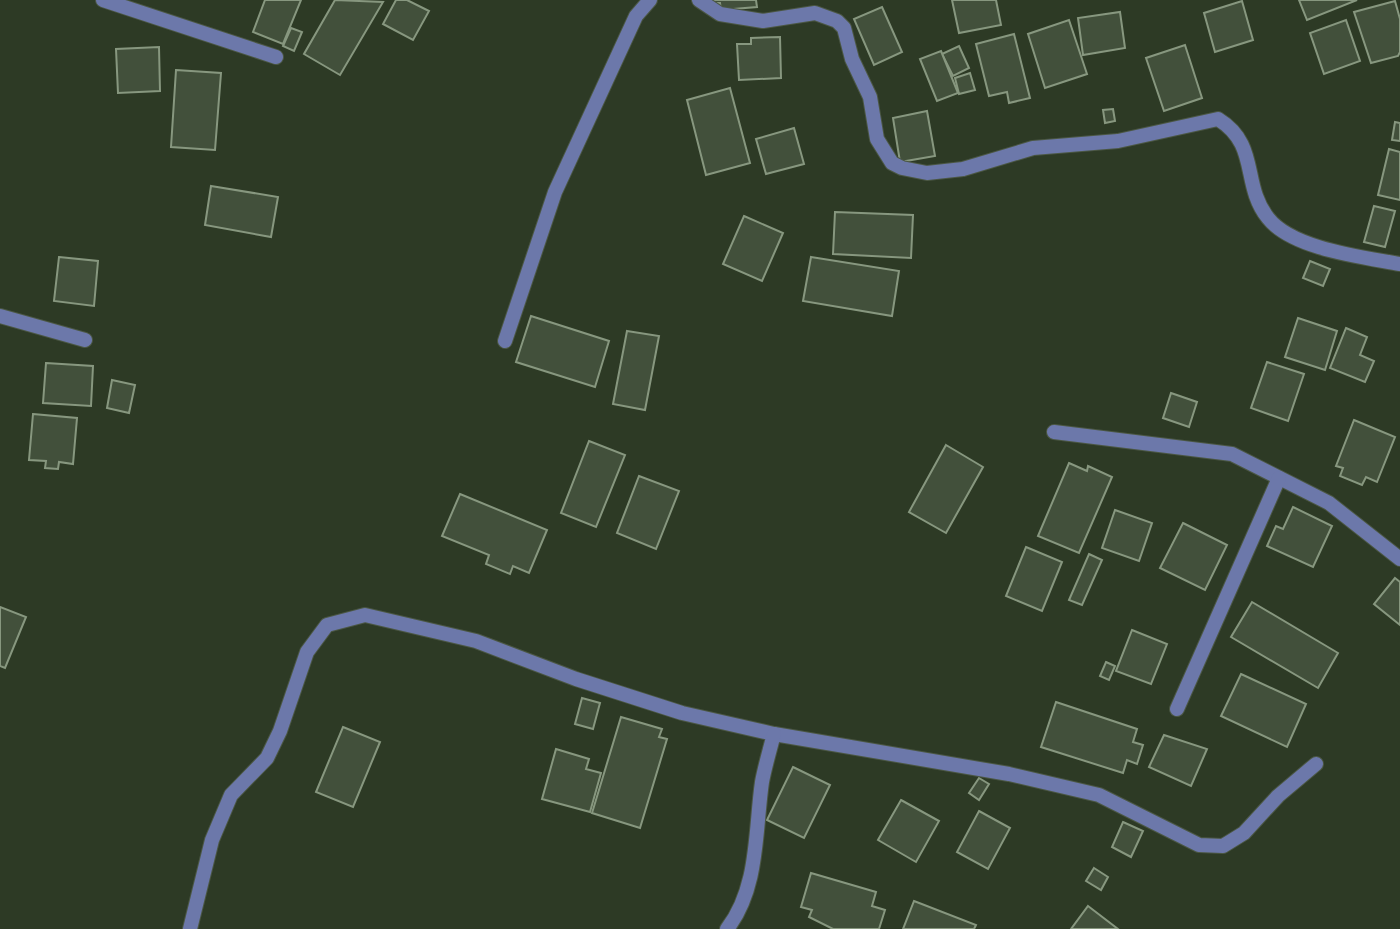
<svg xmlns="http://www.w3.org/2000/svg" width="1400" height="929" viewBox="0 0 1400 929" font-family="'Golos Text',sans-serif">
<style>
.building{fill:#42503b;stroke:#87977f;stroke-width:2}
.lines{fill:none;stroke-linecap:round;stroke-linejoin:round}
.street-casing{stroke:#4b5744;stroke-width:16}
.street{stroke:#6c78aa;stroke-width:14}
</style>
<rect width="100%" height="100%" fill="#2d3a25"/>
<g class="building">
<polygon points="265,0 301,0 283,44 253,32"/>
<polygon points="335,0 383,2 340,75 304,54"/>
<polygon points="396,0 407,0 429,11 413,40 383,24"/>
<polygon points="714,0 756,0 757,7 721,10 720,3 714,3"/>
<polygon points="952,0 996,0 1001,25 959,33"/>
<polygon points="1299,0 1357,0 1307,20"/>
<polygon points="1242,1 1253,40 1215,52 1204,13"/>
<polygon points="1395,1 1400,19 1400,52 1398,56 1371,63 1354,12"/>
<polygon points="882,7 902,52 874,65 854,19"/>
<polygon points="1120,12 1125,48 1083,55 1078,18"/>
<polygon points="1069,20 1087,74 1045,88 1028,34"/>
<polygon points="1346,20 1360,61 1324,74 1310,33"/>
<polygon points="291,28 302,32 294,51 283,46"/>
<polygon points="1014,34 1030,98 1009,103 1007,92 989,96 976,44"/>
<polygon points="780,37 781,78 739,80 737,44 751,44 751,38"/>
<polygon points="1185,45 1202,98 1164,111 1146,58"/>
<polygon points="959,46 969,68 953,76 942,54"/>
<polygon points="159,47 160,91 118,93 116,49"/>
<polygon points="941,51 958,93 937,101 920,59"/>
<polygon points="176,70 221,73 215,150 171,147"/>
<polygon points="970,73 975,90 959,94 955,78"/>
<polygon points="730,88 750,163 706,175 687,100"/>
<polygon points="1113,109 1115,121 1105,123 1103,110"/>
<polygon points="927,111 935,156 900,162 893,118"/>
<polygon points="1395,122 1400,123 1400,141 1392,140"/>
<polygon points="794,128 804,164 766,174 756,139"/>
<polygon points="1389,149 1400,152 1400,200 1378,195"/>
<polygon points="211,186 278,197 271,237 205,225"/>
<polygon points="1374,206 1395,211 1385,247 1364,242"/>
<polygon points="835,212 913,215 911,258 833,254"/>
<polygon points="744,216 783,233 762,281 723,264"/>
<polygon points="59,257 98,261 94,306 54,301"/>
<polygon points="811,257 899,271 892,316 803,301"/>
<polygon points="1310,261 1330,269 1323,286 1303,278"/>
<polygon points="531,316 609,341 595,387 516,362"/>
<polygon points="1298,318 1337,331 1325,370 1285,357"/>
<polygon points="1346,328 1367,337 1360,355 1374,361 1365,382 1330,368"/>
<polygon points="627,331 659,336 645,410 613,404"/>
<polygon points="1267,362 1304,374 1288,421 1251,408"/>
<polygon points="46,363 93,366 91,406 43,403"/>
<polygon points="112,380 135,385 129,413 107,408"/>
<polygon points="1171,393 1197,402 1189,427 1163,418"/>
<polygon points="33,414 77,418 73,464 59,462 58,469 45,468 46,461 29,460"/>
<polygon points="1354,420 1395,437 1377,482 1366,477 1362,485 1340,476 1343,468 1336,466"/>
<polygon points="589,441 625,455 596,527 561,513"/>
<polygon points="946,445 983,467 946,533 909,512"/>
<polygon points="1069,463 1087,471 1088,466 1112,477 1079,553 1038,536"/>
<polygon points="639,476 679,491 656,549 617,533"/>
<polygon points="460,494 547,530 529,573 513,566 510,574 486,564 489,555 442,536"/>
<polygon points="1293,507 1332,526 1313,567 1267,546 1276,526 1283,529"/>
<polygon points="1115,510 1152,523 1139,561 1102,548"/>
<polygon points="1183,523 1227,545 1205,590 1160,568"/>
<polygon points="1026,547 1062,562 1042,611 1006,596"/>
<polygon points="1089,554 1102,560 1082,605 1069,600"/>
<polygon points="1395,578 1400,582 1400,625 1374,604"/>
<polygon points="1252,602 1338,653 1318,688 1231,637"/>
<polygon points="0,607 26,617 5,668 0,666"/>
<polygon points="1132,630 1167,644 1151,684 1116,671"/>
<polygon points="1106,662 1115,666 1109,680 1100,676"/>
<polygon points="1241,674 1306,704 1287,747 1221,716"/>
<polygon points="582,698 600,703 593,729 575,724"/>
<polygon points="1056,702 1137,729 1133,742 1143,745 1137,764 1127,760 1123,773 1041,747"/>
<polygon points="621,717 662,729 659,737 667,739 640,828 592,813"/>
<polygon points="343,727 380,742 353,807 316,792"/>
<polygon points="1164,735 1207,749 1191,786 1149,767"/>
<polygon points="556,749 589,759 586,769 601,773 590,812 542,799"/>
<polygon points="793,767 830,785 804,838 767,820"/>
<polygon points="979,778 989,784 979,800 969,793"/>
<polygon points="901,800 939,821 916,862 878,840"/>
<polygon points="979,811 1010,828 988,869 957,852"/>
<polygon points="1123,822 1143,831 1131,857 1112,847"/>
<polygon points="1094,868 1108,877 1101,890 1086,881"/>
<polygon points="811,873 876,892 872,906 885,910 879,929 833,929 809,917 812,910 801,907"/>
<polygon points="914,901 976,925 974,929 903,929"/>
<polygon points="1088,906 1118,929 1071,929"/>
</g>
<g class="lines">
<g class="street-casing">
<g id="street">
<polyline points="103,0 276,57"/>
<path d="M699 0 720 14 763 21 815 13 837 21 844 28 852 59 870 97 877 139 892 163 902 168 927 173 963 169 1033 148 1118 141 1218 119C1260 145 1241 184 1268 218 1292 249 1363 257 1400 264"/>
<polyline points="0,316 85,340"/>
<polyline points="505,341 555,192 636,16 650,0"/>
<polyline points="1054,432 1232,454 1329,503 1400,559"/>
<polyline points="1177,709 1279,478"/>
<polyline points="190,929 212,840 231,795 267,758 280,731 307,652 327,625 365,615 476,641 576,679 682,713 774,734 1009,774 1099,795 1199,845 1223,846 1244,833 1278,796 1316,764"/>
<path d="M727 929C759 888 755 830 762 782 765 766 770 749 774 734"/>
</g>
</g>
<use href="#street" class="street"/>
</g>
</svg>
